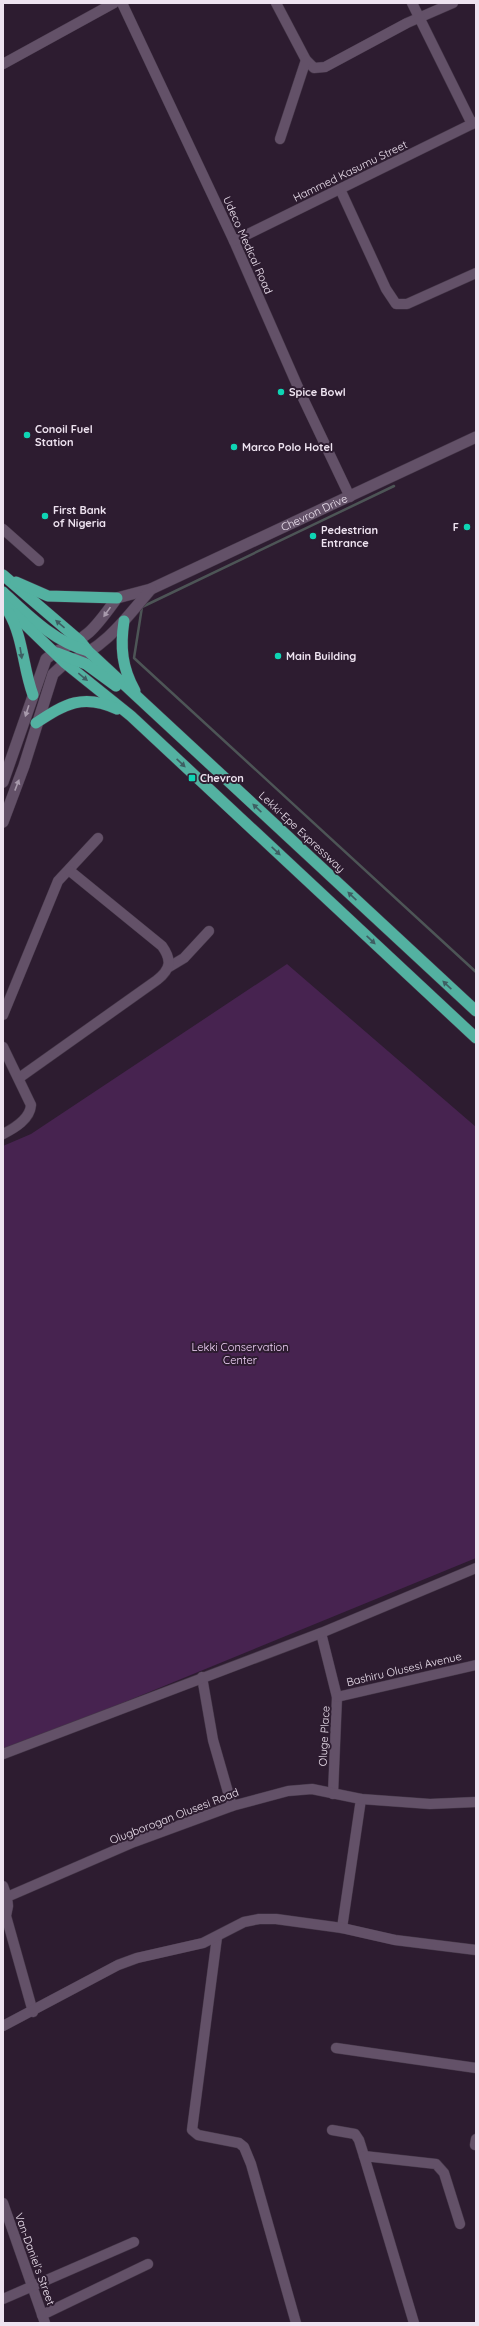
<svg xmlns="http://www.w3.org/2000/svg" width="479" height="2326" viewBox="0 0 479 2326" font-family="Quicksand,sans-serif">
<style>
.green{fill:#472350}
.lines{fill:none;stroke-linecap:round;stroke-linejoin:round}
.stream{stroke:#4d5556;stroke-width:2.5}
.minor-casing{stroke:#453748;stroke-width:11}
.tertiary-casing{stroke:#453748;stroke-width:12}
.secondary-casing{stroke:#453748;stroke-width:12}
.trunk-casing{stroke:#453748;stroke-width:12}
.minor{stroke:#635168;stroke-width:10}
.tertiary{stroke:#635168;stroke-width:11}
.secondary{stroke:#635168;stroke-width:11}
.trunk{stroke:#53b1a1;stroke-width:11}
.oneway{fill:#a89aac}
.oneway2{fill:#3e5f63}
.poi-dot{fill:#0ed5b4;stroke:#2d1c30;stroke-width:1.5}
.labels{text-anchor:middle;stroke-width:4;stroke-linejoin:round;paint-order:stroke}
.street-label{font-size:11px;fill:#eee3f0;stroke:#2d1c30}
.poi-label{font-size:11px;font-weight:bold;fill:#eee3f0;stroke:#2d1c30;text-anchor:start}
.park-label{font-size:11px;fill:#f3d5fa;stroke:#2d1c30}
</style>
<rect width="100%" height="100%" fill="#2d1c30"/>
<polygon class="green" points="287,964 476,1127 476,1558 3,1752 3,1146 31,1134"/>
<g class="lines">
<polyline class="stream" points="394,486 142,607 134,658 476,972"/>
<g class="minor-casing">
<g id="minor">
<polyline points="122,3 234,241 301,394 350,497"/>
<polyline points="276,3 306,60 314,68 325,67 407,23 453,3"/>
<polyline points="412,3 472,124"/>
<polyline points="3,64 114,3"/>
<polyline points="280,139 306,60"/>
<polyline points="340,189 386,289 396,304 407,304 476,273"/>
<polyline points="234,241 476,122"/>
<polyline points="3,529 39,561"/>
<polyline points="169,967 184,958 209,931"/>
<polyline points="3,1015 58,881 98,838"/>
<path d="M3 1047 31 1105C30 1119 15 1128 3 1134"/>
<path d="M19 1078 157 980C171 969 172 960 162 946L70 871"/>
<polyline points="321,1633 337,1697 333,1794"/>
<polyline points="202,1677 213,1740 232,1806"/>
<polyline points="337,1697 476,1665"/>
<polyline points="3,1754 321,1633 476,1568"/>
<polyline points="3,1886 7,1897"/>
<polyline points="342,1928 361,1799"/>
<polyline points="217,1937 192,2130 198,2135 239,2143 244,2147 251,2164 296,2323"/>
<polyline points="33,2012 6,1916 8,1906 7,1897 134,1842 232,1806 288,1791 312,1789 361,1799 430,1804 476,1802"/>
<polyline points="3,2026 118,1965 137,1958 203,1943 244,1922 259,1919 276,1919 342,1928 395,1940 476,1950"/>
<polyline points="336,2048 476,2068"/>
<polyline points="332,2130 355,2134 359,2140 364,2156"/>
<polyline points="475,2145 476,2139"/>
<polyline points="3,2203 45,2323"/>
<polyline points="3,2299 134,2242"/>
<polyline points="42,2315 148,2264"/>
<polyline points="414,2323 364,2156 436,2164 444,2173 460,2224"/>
</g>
</g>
<g class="tertiary-casing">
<g id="tertiary">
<polyline points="3,782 46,659 55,652"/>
<polyline points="3,822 24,766 53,674 65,663"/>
</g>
</g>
<g class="secondary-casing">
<g id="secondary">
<path id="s1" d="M55 652C90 637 95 628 117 598L151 589 476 437"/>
<path d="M67 662C104 650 127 617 151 589"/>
</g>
</g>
<g class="trunk-casing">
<g id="trunk">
<polyline points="3,575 80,641 88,651 476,1011"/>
<polyline points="16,582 48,596 117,598"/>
<path d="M3 592C28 615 54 642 88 651"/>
<polyline points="3,603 65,663 131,716 476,1038"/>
<path d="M9 613C23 637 23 668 33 695"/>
<path d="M124 621C120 647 122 668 135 691"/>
<polyline points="57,653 86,664 116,686"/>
<path d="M36 723C65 704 83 693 117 709"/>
</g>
</g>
<use href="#minor" class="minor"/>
<use href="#tertiary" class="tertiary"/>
<use href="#secondary" class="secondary"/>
<use href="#trunk" class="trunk"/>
</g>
<defs><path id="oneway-solid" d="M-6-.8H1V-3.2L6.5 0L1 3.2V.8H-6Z"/></defs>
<g class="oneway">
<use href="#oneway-solid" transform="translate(107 612) rotate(125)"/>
<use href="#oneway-solid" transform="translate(27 711) rotate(108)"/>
<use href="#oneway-solid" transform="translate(17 785) rotate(-69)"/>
</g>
<g class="oneway2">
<use href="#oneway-solid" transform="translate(60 624) rotate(-140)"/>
<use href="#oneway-solid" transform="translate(21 653) rotate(81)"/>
<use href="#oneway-solid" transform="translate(83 677) rotate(39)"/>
<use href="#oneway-solid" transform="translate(181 763) rotate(43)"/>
<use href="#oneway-solid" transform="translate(257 808) rotate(-137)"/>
<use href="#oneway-solid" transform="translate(276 851) rotate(43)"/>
<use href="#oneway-solid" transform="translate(352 896) rotate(-137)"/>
<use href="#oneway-solid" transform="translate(371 940) rotate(43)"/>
<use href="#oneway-solid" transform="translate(447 985) rotate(-137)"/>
</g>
<g class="poi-dot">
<circle cx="281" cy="392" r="4"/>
<circle cx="27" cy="435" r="4"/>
<circle cx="234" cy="447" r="4"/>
<circle cx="45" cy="516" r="4"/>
<circle cx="467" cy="527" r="4"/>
<circle cx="313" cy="536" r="4"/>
<circle cx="278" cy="656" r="4"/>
<rect x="188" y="774" width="8" height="8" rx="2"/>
</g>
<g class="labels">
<g class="street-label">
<text transform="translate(350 171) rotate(-26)" y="4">Hammed Kasumu Street</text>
<text transform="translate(248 245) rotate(66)" y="4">Udeco Medical Road</text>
<text dy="4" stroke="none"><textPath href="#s1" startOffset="299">Chevron Drive</textPath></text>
<text transform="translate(302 832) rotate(43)" y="4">Lekki-Epe Expressway</text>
<text transform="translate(404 1669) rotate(-13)" y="4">Bashiru Olusesi Avenue</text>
<text transform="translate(324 1736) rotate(-87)" y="4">Oluge Place</text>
<text transform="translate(174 1816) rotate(-21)" y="4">Olugborogan Olusesi Road</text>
<text transform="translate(35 2259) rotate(70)" y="4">Van-Daniel’s Street</text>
</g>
<g class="poi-label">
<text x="289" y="396">Spice Bowl</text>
<text x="35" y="433">Conoil Fuel<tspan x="35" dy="13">Station</tspan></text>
<text x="242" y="451">Marco Polo Hotel</text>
<text x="53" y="514">First Bank<tspan x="53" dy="13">of Nigeria</tspan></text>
<text x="459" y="531" text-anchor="end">F</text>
<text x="321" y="534">Pedestrian<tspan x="321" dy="13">Entrance</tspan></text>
<text x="286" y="660">Main Building</text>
<text x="200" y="782">Chevron</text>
</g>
<g class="park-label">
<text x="240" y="1351">Lekki Conservation<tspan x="240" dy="13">Center</tspan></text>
</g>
</g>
<rect width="479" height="2326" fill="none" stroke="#eee3f0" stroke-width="8"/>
</svg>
